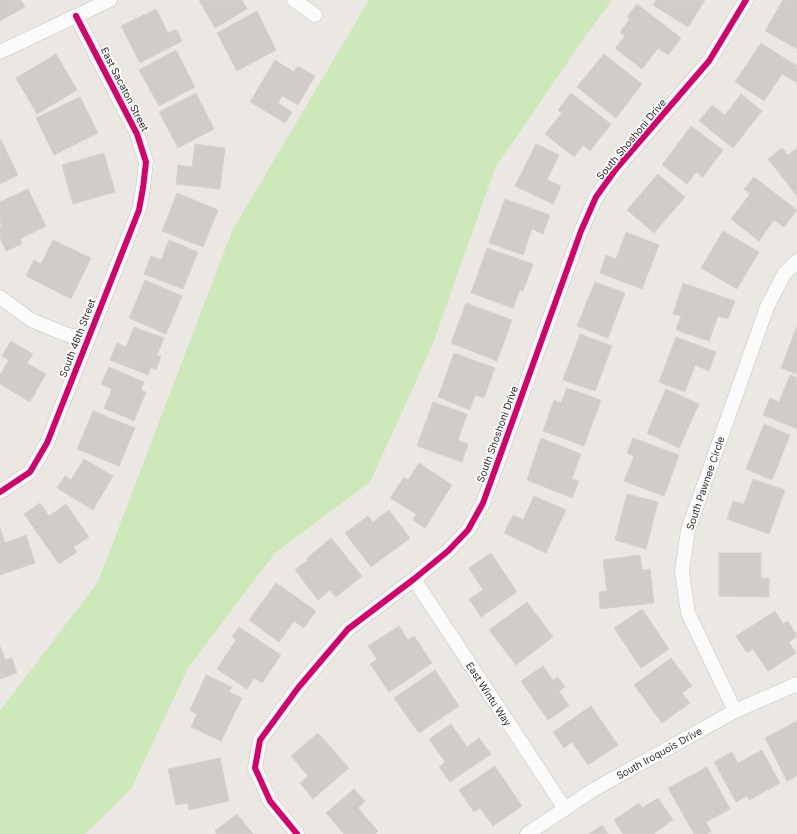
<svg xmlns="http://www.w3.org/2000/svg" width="797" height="834" viewBox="0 0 797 834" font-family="Inter,sans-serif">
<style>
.green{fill:#cde8b9}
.building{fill:#d0cdc9;stroke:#d6d3ce}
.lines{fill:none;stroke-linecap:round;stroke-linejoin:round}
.minor-casing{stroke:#c4c3c3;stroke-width:15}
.minor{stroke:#fcfbfb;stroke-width:14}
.cycleway-casing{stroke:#fff;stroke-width:8}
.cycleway{stroke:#d6006c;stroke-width:6}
.labels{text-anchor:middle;stroke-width:3.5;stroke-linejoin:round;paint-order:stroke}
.street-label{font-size:10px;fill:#2d2d2d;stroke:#fff}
</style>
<rect width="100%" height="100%" fill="#ebe7e2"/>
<polygon class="green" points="369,0 612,0 584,38 495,168 432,346 370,482 275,553 188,668 131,789 85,834 0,834 0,711 98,582 232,231"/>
<g class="building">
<polygon points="0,0 21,0 25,7 0,21"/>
<polygon points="199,0 242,0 247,9 215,28"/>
<polygon points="656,0 705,0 688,27 653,5"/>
<polygon points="783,0 797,0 797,49 765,31"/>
<polygon points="637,4 681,38 668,55 658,48 642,69 615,48 625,36 620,32 630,19 627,17"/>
<polygon points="156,9 168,33 176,29 182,41 140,63 121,26"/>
<polygon points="257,11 276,50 237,71 217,33"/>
<polygon points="761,43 797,66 797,83 782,74 764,101 735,82"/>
<polygon points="176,50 195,87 159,106 139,70"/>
<polygon points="56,54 77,90 37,114 16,78"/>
<polygon points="604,54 642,84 616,118 577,87"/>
<polygon points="275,60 294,72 298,66 315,76 298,105 282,96 278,103 292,112 285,123 250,102"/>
<polygon points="196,93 214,129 178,148 159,112"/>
<polygon points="571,93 611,124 590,151 583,145 574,157 545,134 562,113 558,110"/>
<polygon points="741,94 762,111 733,148 699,121 712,105 725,115"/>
<polygon points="80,97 98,133 54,155 36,118"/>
<polygon points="691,126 723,150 703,177 696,172 687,184 662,165"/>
<polygon points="0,138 18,175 0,184"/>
<polygon points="195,144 225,148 220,189 176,184 178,165 192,167"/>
<polygon points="536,144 559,155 547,180 561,186 553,204 515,186"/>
<polygon points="782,148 788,155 797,148 797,196 768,159"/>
<polygon points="104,153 115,192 73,204 62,165"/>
<polygon points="658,174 685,197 654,233 627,210"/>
<polygon points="754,177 797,210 784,227 774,220 759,241 731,219 750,194 744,189"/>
<polygon points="28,189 46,226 20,239 22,244 6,251 0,238 0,227 2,226 0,222 0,202"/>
<polygon points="177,193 218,210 203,247 162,231"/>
<polygon points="505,199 550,215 543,234 532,229 523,255 489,243"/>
<polygon points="723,231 759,252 737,289 701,268"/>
<polygon points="626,232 659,245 642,289 600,273 606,255 616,259"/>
<polygon points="53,240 91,258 71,299 26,276 34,260 41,264"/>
<polygon points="169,240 198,252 183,289 144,274 151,256 161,260"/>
<polygon points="487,248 533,264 523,291 520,290 513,308 471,293"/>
<polygon points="145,280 182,296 166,334 129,318"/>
<polygon points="595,282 625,293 608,338 577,326"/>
<polygon points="683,283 735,301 728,319 718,316 709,341 676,330 681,316 673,314"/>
<polygon points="466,303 512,320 497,361 451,343"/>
<polygon points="797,326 797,374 781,368"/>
<polygon points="134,327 164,338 157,355 161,356 156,370 151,367 148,375 110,360 117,343 126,347"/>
<polygon points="580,334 612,346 595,391 563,380"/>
<polygon points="676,337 716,352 709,371 695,365 685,392 659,382"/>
<polygon points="11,341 33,354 27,363 46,374 30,402 0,384 0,375 9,360 2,356"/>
<polygon points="454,353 495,368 484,398 475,395 470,410 438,397"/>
<polygon points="109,367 144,382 141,390 146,392 134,421 104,408 112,389 101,384"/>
<polygon points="790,375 797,378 797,429 763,415 770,398 779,402"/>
<polygon points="567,388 601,400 584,446 543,431 554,400 561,403"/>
<polygon points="666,389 699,404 679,448 647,433"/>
<polygon points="433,402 467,414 458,440 468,444 462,462 417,446"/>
<polygon points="93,411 135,428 119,466 77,449"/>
<polygon points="764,424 790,435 772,480 746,469"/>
<polygon points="541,438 581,454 572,479 579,481 572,498 527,480"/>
<polygon points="633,438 679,455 664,496 624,481 634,456 627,453"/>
<polygon points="84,459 113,476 93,510 57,488 65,476 71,480"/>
<polygon points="419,463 452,485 425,528 413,520 416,514 390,498 404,477 408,480"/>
<polygon points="753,479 785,490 769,534 727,519 733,501 744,504"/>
<polygon points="627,494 658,502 646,549 615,540"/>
<polygon points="534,496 566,510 546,553 504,533 513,515 523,520"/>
<polygon points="40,503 49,516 66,504 89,537 73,547 77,552 59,564 24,514"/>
<polygon points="389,510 410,538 371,567 345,533 368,516 373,522"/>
<polygon points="0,528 5,543 26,535 35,563 0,575"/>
<polygon points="331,538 362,576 336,597 330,590 318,600 295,570 308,560 307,558"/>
<polygon points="491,553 517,592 481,617 469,599 483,590 469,568"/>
<polygon points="719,553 761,553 761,578 769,578 769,597 719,596"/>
<polygon points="640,555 642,570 650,569 654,603 600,609 599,592 607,591 603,560"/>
<polygon points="276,583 316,611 304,628 294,621 279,642 249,620"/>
<polygon points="527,602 553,637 516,665 489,630"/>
<polygon points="642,609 669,649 641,668 614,628"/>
<polygon points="775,611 783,624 788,621 797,636 789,642 796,653 768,671 753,649 747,653 736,636"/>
<polygon points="399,626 408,640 414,636 432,663 389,692 370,664 377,659 368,646"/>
<polygon points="239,627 281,655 262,683 254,678 247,689 217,669 236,640 232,637"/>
<polygon points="0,646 5,660 12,658 17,673 0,679"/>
<polygon points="671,658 692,686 682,693 690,703 662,723 634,685"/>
<polygon points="543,666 553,680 558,677 565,687 559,691 569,706 548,720 521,681"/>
<polygon points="435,670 459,706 419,733 394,698"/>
<polygon points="206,675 232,687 229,692 242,698 221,741 191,727 197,714 190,710"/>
<polygon points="591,706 618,745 588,765 572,742 564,748 553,732"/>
<polygon points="797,721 797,776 787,781 765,738"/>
<polygon points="451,724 467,747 479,738 491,754 450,782 439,767 445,762 429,739"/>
<polygon points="318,733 349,768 313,799 300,783 308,776 291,756"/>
<polygon points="762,750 780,783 749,800 747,796 736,802 714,762 732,752 738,763"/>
<polygon points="220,758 229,801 189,810 188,803 176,805 168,769"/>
<polygon points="495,766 522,806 493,826 480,808 474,812 459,790"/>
<polygon points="707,767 730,809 706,822 711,831 706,834 694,834 668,788"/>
<polygon points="354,789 365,801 358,808 378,831 375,834 344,834 326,813"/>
<polygon points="658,798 673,820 653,834 623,834 614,820 639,803 642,808"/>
<polygon points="237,814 253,834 217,834 215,831"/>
<polygon points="602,825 608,834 589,834"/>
</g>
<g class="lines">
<g class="minor-casing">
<g id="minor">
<polyline points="294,0 315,15"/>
<polyline points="0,52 110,0"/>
<polyline points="0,297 31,320 65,334 87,340"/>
<polyline points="0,492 30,472 47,443 139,210 143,188 146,162 137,134 76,16"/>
<polyline points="414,579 565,809"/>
<polyline points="735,711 688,613 682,571 688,530 767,307 784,274 797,261"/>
<polyline points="297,834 270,801 255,768 260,740 298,688 348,629 414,579 448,551 468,530 483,503 581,231 596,197 616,169 709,61 746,0"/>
<polyline points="527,834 593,790 735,711 797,684"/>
</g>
</g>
<use href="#minor" class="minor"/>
<g class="cycleway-casing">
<g id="cycleway">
<polyline points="0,492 30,472 47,443 139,210 143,188 146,162 137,134 76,16"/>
<polyline points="297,834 270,801 255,768 260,740 298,688 348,629 414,579 448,551 468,530 483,503 581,231 596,197 616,169 709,61 746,0"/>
</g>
</g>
<use href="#cycleway" class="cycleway"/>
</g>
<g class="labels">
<g class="street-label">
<text transform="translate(125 89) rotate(63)" y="4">East Sacaton Street</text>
<text transform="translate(631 139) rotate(-50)" y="4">South Shoshoni Drive</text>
<text transform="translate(77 338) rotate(-69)" y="4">South 46th Street</text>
<text transform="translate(497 434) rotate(-70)" y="4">South Shoshoni Drive</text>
<text transform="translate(705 483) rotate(-71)" y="4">South Pawnee Circle</text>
<text transform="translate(489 694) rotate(57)" y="4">East Wintu Way</text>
<text transform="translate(659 753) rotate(-29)" y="4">South Iroquois Drive</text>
</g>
</g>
</svg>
